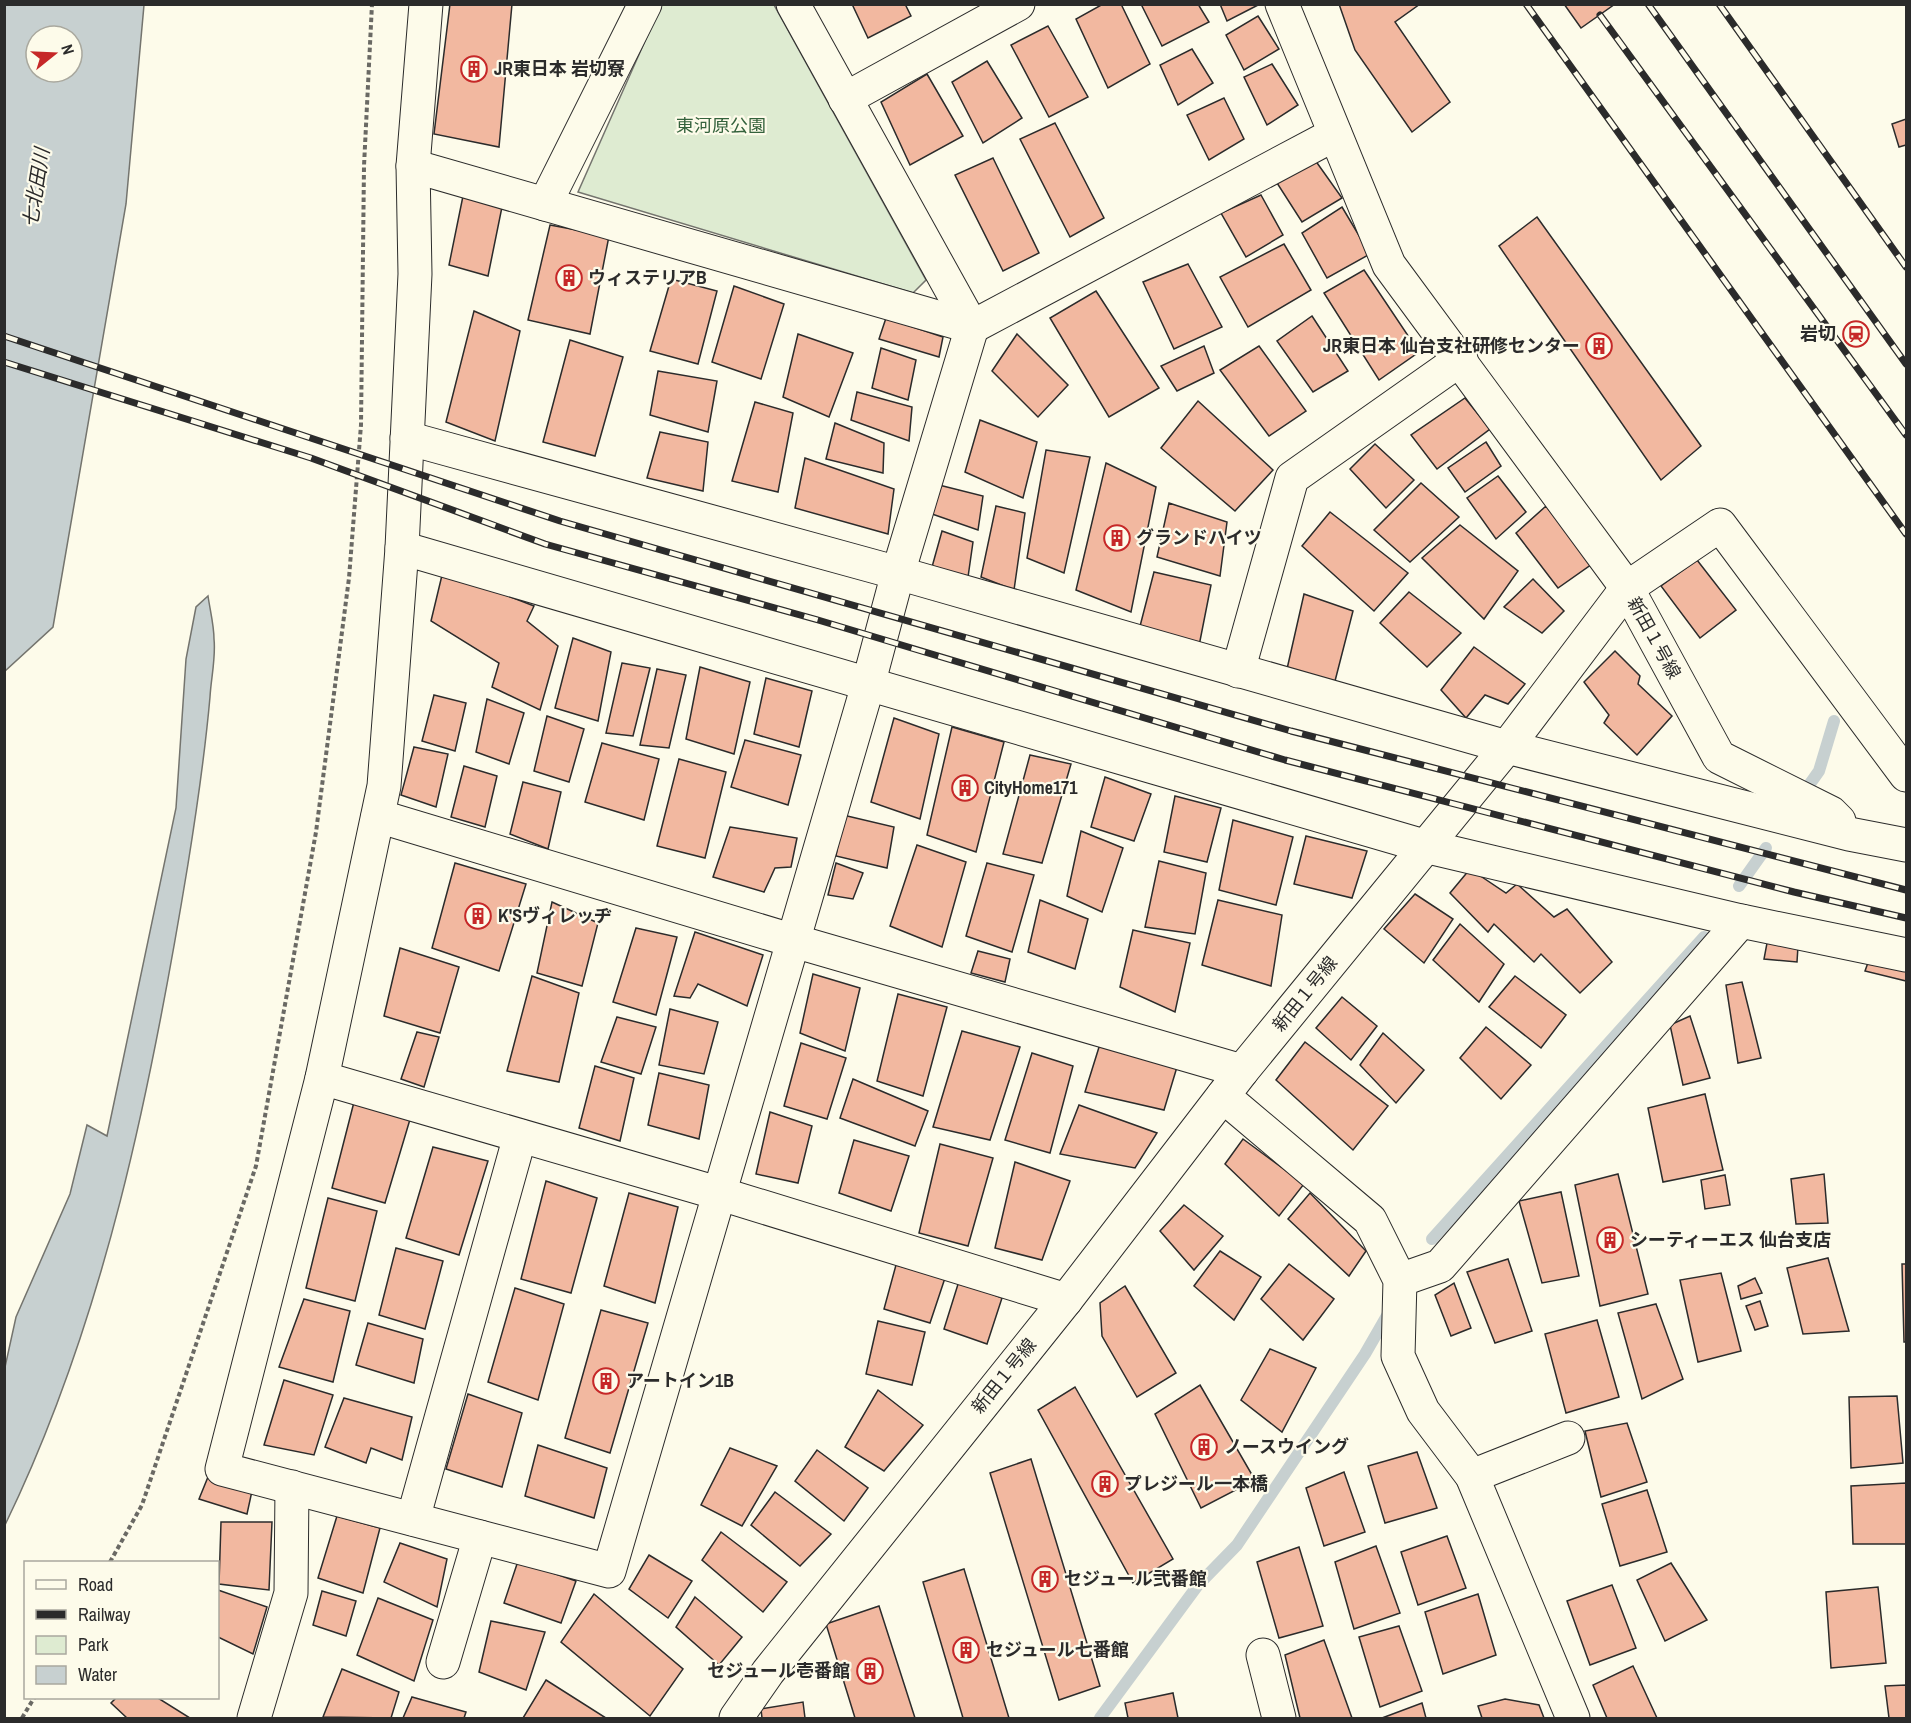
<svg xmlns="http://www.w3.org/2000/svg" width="1911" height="1723" viewBox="0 0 1911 1723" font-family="'Archivo Narrow','Noto Sans JP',sans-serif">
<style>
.green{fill:#deebd1;stroke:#74746e;stroke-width:1.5}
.water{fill:#c7d0d0;stroke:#74746e;stroke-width:1.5;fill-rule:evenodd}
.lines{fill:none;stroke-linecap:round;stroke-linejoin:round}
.stream{stroke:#c7d0d0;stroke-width:12}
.building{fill:#f2b8a0;stroke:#2b2b2b;stroke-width:1.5}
.minor-casing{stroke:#2b2b2b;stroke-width:35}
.path{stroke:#6a6964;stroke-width:4;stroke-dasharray:4.5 3;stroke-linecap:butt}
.minor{stroke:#fdfbea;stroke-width:33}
.rail-casing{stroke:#2b2b2b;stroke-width:7}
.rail{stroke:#fdfbea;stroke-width:4.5;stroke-dasharray:14;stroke-linecap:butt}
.labels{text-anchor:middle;stroke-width:4.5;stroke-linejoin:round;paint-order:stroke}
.poi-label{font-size:18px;font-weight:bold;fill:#2b2b2b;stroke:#fdfbea;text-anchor:start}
.park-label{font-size:18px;fill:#34623c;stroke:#fdfbea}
.street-label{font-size:18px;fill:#2b2b2b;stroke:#fdfbea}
.water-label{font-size:20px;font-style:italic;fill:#2b2b2b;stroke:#fdfbea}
</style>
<rect width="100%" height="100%" fill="#fdfbea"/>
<polygon class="green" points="661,5 774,5 926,280 913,293 578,192"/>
<g class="water">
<path d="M5 4 144 5 126 204 53 627 5 671ZM36 36H72V72H36Z"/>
<path d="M208 596C210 610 214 625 214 639 216 658 211 678 210 697 205 753 197 808 188 864 151 1089 105 1319 5 1525V1367L16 1317 70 1194 87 1125 107 1136 176 808 186 659 196 607Z"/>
</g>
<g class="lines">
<g class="stream">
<polyline points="1807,788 1819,771 1834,721"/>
<polyline points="1739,886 1766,848"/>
<polyline points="1432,1239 1704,937"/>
<polyline points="1100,1718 1198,1585 1237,1545 1365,1354 1388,1314"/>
</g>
</g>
<g class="building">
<polygon points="450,4 512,4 499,147 434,134"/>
<polygon points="852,4 905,4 911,16 868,38"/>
<polygon points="1103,4 1121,4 1150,64 1108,88 1076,19"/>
<polygon points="1141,4 1198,4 1209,22 1162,46"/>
<polygon points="1220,4 1260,4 1227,21"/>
<polygon points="1339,4 1420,4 1395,22 1450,102 1412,132 1355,50"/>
<polygon points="1564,4 1615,4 1581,28"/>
<polygon points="1258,16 1279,49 1244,70 1226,35"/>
<polygon points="1048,26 1088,97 1049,117 1011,45"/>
<polygon points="1192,49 1213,83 1178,105 1160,65"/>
<polygon points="987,61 1022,118 983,143 952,82"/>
<polygon points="1272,64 1298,105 1267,125 1244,77"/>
<polygon points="927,74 963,136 910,165 881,102"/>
<polygon points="1224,98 1244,139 1209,160 1187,115"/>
<polygon points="1906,119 1906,145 1899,147 1892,124"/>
<polygon points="1055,123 1104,218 1070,237 1020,139"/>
<polygon points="993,158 1039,253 1003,271 955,175"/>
<polygon points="1315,160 1342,198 1302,222 1277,183"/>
<polygon points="1261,195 1283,235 1246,257 1221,213"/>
<polygon points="463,196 502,207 488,276 449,265"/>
<polygon points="1342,207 1370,254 1327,278 1302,233"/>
<polygon points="1537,217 1701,446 1661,480 1499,246"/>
<polygon points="550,225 609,236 590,334 528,320"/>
<polygon points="1284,244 1311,290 1248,327 1220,277"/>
<polygon points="1188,264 1222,327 1174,349 1143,282"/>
<polygon points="1364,270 1419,352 1379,380 1324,293"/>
<polygon points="671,279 717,291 698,364 650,351"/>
<polygon points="734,286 784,304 761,379 712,362"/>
<polygon points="1096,291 1159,388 1109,417 1050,318"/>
<polygon points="474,311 520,331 495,441 446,422"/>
<polygon points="1312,316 1348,371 1313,392 1277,341"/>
<polygon points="886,318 943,337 939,357 879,339"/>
<polygon points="798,334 853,353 829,417 783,397"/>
<polygon points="1017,334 1068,385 1038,417 992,371"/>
<polygon points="570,340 623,357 595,456 543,442"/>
<polygon points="1204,346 1214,373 1177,391 1161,366"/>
<polygon points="1259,346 1306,411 1269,436 1220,370"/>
<polygon points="881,348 916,360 908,400 872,388"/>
<polygon points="658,371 717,381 708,432 650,415"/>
<polygon points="857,392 912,407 909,441 851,420"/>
<polygon points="1465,398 1490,429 1437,469 1411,435"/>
<polygon points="1198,401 1273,470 1235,511 1161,448"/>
<polygon points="755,402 793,413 778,492 732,481"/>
<polygon points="980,420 1037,442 1023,498 965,472"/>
<polygon points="835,423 884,443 883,473 826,459"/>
<polygon points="660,432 708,442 703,491 647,478"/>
<polygon points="1486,442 1501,466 1465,492 1448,468"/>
<polygon points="1375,444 1414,480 1386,508 1350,469"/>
<polygon points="1046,450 1090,457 1064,573 1027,558"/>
<polygon points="805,458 894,489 888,534 795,508"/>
<polygon points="1106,463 1156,487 1131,612 1076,590"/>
<polygon points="1498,476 1526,512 1496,539 1467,498"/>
<polygon points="1421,483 1459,517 1410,562 1374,530"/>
<polygon points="939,485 983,496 978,530 932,514"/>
<polygon points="1169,503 1227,522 1220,576 1157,557"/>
<polygon points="996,506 1025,513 1014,590 981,577"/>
<polygon points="1546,506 1592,564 1558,588 1516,533"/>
<polygon points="1330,512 1408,573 1374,611 1302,546"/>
<polygon points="1460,525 1518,571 1484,619 1422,558"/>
<polygon points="942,531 973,542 968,577 932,567"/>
<polygon points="1697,560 1736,610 1700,638 1661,586"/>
<polygon points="443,571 534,606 527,621 558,646 540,710 492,687 499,663 431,621"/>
<polygon points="1154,572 1211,585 1198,651 1138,634"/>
<polygon points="1533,579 1564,611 1542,633 1504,607"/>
<polygon points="1409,592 1461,633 1427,667 1380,623"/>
<polygon points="1304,594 1353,611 1335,681 1287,669"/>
<polygon points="573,638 611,652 598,721 555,708"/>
<polygon points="1474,647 1525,684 1508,704 1485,695 1466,718 1441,690"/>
<polygon points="1615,651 1640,676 1638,684 1672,716 1637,755 1604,723 1609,715 1584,682"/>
<polygon points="622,663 650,668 633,736 606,733"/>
<polygon points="700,667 750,682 734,754 686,739"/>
<polygon points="657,669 686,675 669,748 640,745"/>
<polygon points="766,678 812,691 799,747 754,734"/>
<polygon points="434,695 466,703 455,751 422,741"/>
<polygon points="487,699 524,713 509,764 476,752"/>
<polygon points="547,716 584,729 569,782 534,771"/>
<polygon points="894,718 939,734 920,819 871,802"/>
<polygon points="952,727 1004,742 976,852 927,835"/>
<polygon points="745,740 801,755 788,805 731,787"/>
<polygon points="602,743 659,759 644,820 585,802"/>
<polygon points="414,747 448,754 436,807 401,795"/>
<polygon points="1030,755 1071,764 1042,863 1003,854"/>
<polygon points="679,759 726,772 705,858 657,846"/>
<polygon points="464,766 497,776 485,827 451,817"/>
<polygon points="1105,777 1151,794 1134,841 1091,827"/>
<polygon points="523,782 561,792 548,849 510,834"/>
<polygon points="1175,796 1221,808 1207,862 1164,852"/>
<polygon points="843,815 894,827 887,868 836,856"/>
<polygon points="1233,820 1293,837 1276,905 1219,890"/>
<polygon points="730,827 797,838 791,867 775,868 764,892 713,877"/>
<polygon points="1081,831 1123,848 1102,912 1067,896"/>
<polygon points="1306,836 1367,851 1352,898 1294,884"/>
<polygon points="917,845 966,862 942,947 890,926"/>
<polygon points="1159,861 1206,873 1195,934 1145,927"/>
<polygon points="455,863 526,884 499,971 432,948"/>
<polygon points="836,863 863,873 853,899 828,895"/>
<polygon points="987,863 1034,875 1012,952 966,936"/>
<polygon points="1470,869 1506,893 1517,884 1554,917 1567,909 1612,962 1580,993 1541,954 1534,962 1494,924 1488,932 1450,893"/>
<polygon points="1415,894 1453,919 1424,963 1384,929"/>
<polygon points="1040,900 1088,919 1075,969 1028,952"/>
<polygon points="1218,900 1282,915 1271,986 1202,965"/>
<polygon points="552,902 598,923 582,986 537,973"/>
<polygon points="1460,924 1504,964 1479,1002 1433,960"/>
<polygon points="636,928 677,937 656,1015 613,1002"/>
<polygon points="1133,930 1190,943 1175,1012 1120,987"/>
<polygon points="695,932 763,955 747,1006 698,984 690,998 674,996"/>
<polygon points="1767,943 1798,946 1797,962 1764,959"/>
<polygon points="400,948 459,967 440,1033 384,1016"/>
<polygon points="978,951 1010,959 1005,982 971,973"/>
<polygon points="1870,957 1906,964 1906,981 1865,971"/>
<polygon points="813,974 860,988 845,1051 800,1033"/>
<polygon points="532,976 579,993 559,1082 507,1071"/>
<polygon points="1515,976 1566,1015 1541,1048 1489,1007"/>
<polygon points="1742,982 1761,1058 1738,1063 1726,985"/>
<polygon points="898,994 947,1007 923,1096 877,1081"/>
<polygon points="1342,997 1377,1026 1351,1060 1316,1028"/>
<polygon points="670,1009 718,1022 704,1074 659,1065"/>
<polygon points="1690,1016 1710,1078 1683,1085 1670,1025"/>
<polygon points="617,1017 656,1027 641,1074 601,1062"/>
<polygon points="1486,1027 1531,1065 1501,1099 1460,1058"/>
<polygon points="962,1031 1020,1047 990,1140 933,1127"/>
<polygon points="417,1032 439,1037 424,1087 401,1079"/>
<polygon points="1383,1033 1424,1070 1396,1103 1360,1065"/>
<polygon points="1305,1042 1388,1106 1353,1150 1276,1080"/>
<polygon points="801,1043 846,1058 827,1119 784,1106"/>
<polygon points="1100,1044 1177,1067 1164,1110 1085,1092"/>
<polygon points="1032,1053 1073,1066 1050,1153 1005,1140"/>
<polygon points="595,1066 634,1078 620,1141 579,1128"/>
<polygon points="659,1073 709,1085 699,1139 648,1125"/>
<polygon points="853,1079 928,1111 915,1146 840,1118"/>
<polygon points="1705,1094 1723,1170 1663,1182 1648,1108"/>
<polygon points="354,1102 411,1116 385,1203 332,1188"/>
<polygon points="1079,1105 1157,1133 1135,1168 1060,1154"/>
<polygon points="770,1112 812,1126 798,1183 756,1174"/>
<polygon points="1243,1139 1304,1184 1279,1216 1225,1164"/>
<polygon points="854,1140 909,1156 891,1211 839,1193"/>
<polygon points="940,1144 993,1158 968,1246 919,1233"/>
<polygon points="433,1147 488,1161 459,1255 406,1238"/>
<polygon points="1015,1162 1070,1181 1042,1260 995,1248"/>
<polygon points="1618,1174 1648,1294 1600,1306 1575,1185"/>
<polygon points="1824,1174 1828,1223 1796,1224 1791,1179"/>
<polygon points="1725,1175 1730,1205 1705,1209 1701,1180"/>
<polygon points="546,1181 597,1198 571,1293 521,1279"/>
<polygon points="1561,1192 1579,1276 1542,1283 1519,1201"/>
<polygon points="629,1193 678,1207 655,1303 604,1286"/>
<polygon points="1310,1193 1366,1251 1349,1276 1288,1219"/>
<polygon points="328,1198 377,1211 355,1301 306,1288"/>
<polygon points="1184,1205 1223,1236 1194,1270 1160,1231"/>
<polygon points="396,1248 443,1261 425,1329 379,1315"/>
<polygon points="1220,1251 1261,1277 1234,1320 1194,1286"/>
<polygon points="1828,1258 1849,1331 1803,1334 1787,1268"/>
<polygon points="1508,1259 1532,1331 1495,1343 1467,1272"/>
<polygon points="1289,1264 1334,1299 1303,1340 1261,1299"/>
<polygon points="1902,1264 1906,1264 1906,1342 1904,1342"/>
<polygon points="896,1265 945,1278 930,1323 884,1309"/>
<polygon points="1721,1273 1741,1351 1698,1362 1680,1280"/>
<polygon points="1755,1278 1762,1293 1741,1299 1738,1286"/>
<polygon points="959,1281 1002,1298 987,1344 944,1329"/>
<polygon points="1454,1283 1471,1328 1451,1336 1435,1295"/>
<polygon points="1125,1286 1176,1373 1137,1397 1102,1336 1100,1303"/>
<polygon points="515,1288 564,1304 538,1400 488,1382"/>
<polygon points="304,1299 350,1311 333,1382 279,1367"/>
<polygon points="1760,1301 1768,1326 1755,1330 1746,1306"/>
<polygon points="1656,1304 1683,1379 1642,1399 1618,1313"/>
<polygon points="601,1310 648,1323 610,1453 565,1438"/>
<polygon points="1597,1320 1619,1397 1566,1413 1545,1334"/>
<polygon points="878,1321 925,1332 912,1385 866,1374"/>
<polygon points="368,1323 423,1339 414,1383 356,1365"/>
<polygon points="1270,1349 1316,1368 1282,1432 1241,1400"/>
<polygon points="284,1380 333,1395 314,1455 264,1445"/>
<polygon points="1200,1385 1255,1480 1201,1508 1155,1414"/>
<polygon points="1075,1387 1173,1559 1133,1583 1038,1410"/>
<polygon points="878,1390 923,1425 884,1471 845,1447"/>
<polygon points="468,1394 522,1413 502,1487 446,1469"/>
<polygon points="1897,1396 1903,1463 1851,1468 1849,1397"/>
<polygon points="344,1398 412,1417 402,1460 371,1448 366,1463 325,1447"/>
<polygon points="1627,1423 1647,1482 1601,1497 1585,1431"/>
<polygon points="538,1445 607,1468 594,1518 525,1496"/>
<polygon points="730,1448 777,1466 742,1526 701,1505"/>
<polygon points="817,1450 868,1488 844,1521 795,1481"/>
<polygon points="1417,1452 1437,1508 1385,1523 1368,1466"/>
<polygon points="1031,1459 1100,1686 1059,1700 990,1473"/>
<polygon points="1344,1472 1365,1532 1324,1546 1306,1488"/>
<polygon points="208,1477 252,1491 247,1514 199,1499"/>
<polygon points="1906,1483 1906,1544 1853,1544 1851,1486"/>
<polygon points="1647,1490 1667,1552 1620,1566 1602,1504"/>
<polygon points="775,1492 831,1534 800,1566 751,1525"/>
<polygon points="337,1516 380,1528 363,1593 318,1578"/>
<polygon points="221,1522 272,1522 269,1590 219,1584"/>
<polygon points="721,1532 787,1582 763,1612 702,1560"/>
<polygon points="1447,1536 1466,1588 1418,1605 1401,1552"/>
<polygon points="400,1543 447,1559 437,1607 384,1582"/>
<polygon points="1376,1546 1400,1613 1354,1629 1335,1562"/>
<polygon points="1299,1547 1323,1626 1279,1638 1257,1562"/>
<polygon points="649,1555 692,1581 668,1618 629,1589"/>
<polygon points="518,1561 576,1581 561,1623 504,1603"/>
<polygon points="1671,1563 1707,1620 1665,1641 1637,1580"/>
<polygon points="964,1569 1009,1718 963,1718 923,1582"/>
<polygon points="1612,1585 1636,1648 1590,1665 1567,1601"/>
<polygon points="1878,1587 1886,1663 1831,1668 1826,1592"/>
<polygon points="218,1590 267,1607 253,1654 218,1637"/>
<polygon points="322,1591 356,1601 346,1636 313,1625"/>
<polygon points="594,1594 683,1669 650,1716 561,1642"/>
<polygon points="1478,1594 1496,1655 1443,1674 1425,1612"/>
<polygon points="695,1597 742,1637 719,1665 676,1627"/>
<polygon points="378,1598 433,1620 414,1681 357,1655"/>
<polygon points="879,1606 915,1718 855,1718 826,1624"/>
<polygon points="491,1621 545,1632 526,1690 479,1672"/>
<polygon points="1399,1626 1422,1691 1380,1707 1359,1637"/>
<polygon points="1324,1640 1352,1718 1300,1718 1285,1655"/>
<polygon points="1633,1666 1657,1718 1607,1718 1593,1685"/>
<polygon points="342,1669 399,1692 391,1718 323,1717"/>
<polygon points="546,1680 606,1718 523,1718"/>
<polygon points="1906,1685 1906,1718 1889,1718 1885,1686"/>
<polygon points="1173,1693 1178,1718 1128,1718 1125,1703"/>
<polygon points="412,1697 466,1712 464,1718 403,1718"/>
<polygon points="116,1698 158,1698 190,1718 127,1718 111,1703"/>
<polygon points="1505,1699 1539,1705 1544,1718 1482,1718 1478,1706"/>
<polygon points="803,1702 805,1718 762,1718 761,1709"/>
<polygon points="1422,1703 1426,1718 1382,1718"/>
</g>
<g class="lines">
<g class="minor-casing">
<g id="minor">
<polyline points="426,4 413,166 415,274 402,548 384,786 322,1078 222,1469 609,1571 868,685 898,573 972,327 793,4"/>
<polyline points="1282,4 1389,265 1627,588 1719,757 1831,813 1839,821"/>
<polyline points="845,99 1018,4"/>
<polyline points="413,166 972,327 1335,134"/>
<polyline points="545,204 645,4"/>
<polyline points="407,438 898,573 1507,747 1849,834 1906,845"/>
<polyline points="402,548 1424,846 1741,921 1906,955"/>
<polyline points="1238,671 1292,478 1461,359"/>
<polyline points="378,816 794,941 1242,1071"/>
<polyline points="322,1078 721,1194 1066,1300"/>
<polyline points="1223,1096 1370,1220 1400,1280 1398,1356 1423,1411 1472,1476 1573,1718"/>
<polyline points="1400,1280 1440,1266 1741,921"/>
<polyline points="1472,1476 1568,1438"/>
<polyline points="413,1519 520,1136"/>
<polyline points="1263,1655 1279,1718"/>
<polyline points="443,1662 480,1537"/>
<polyline points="254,1718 291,1593 292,1487"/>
<polyline points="736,1718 768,1672 1066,1300 1242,1071 1507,747 1627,588 1720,525 1906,775"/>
</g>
</g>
<g class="path">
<polyline points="110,1562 142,1505 256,1166 316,832 349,578 361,425 364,166 372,4"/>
<polyline points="22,1718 34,1698"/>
</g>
<use href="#minor" class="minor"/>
<g class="rail-casing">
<g id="rail">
<polyline points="1526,4 1906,534"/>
<polyline points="1648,4 1906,364"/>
<polyline points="1719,4 1906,267"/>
<polyline points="1600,15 1906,435"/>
<polyline points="4,336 560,521 1291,731 1906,890"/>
<polyline points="4,362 311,458 545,544 818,620 1285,760 1794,892 1906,918"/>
</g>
</g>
<use href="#rail" class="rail"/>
</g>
<defs>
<g id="building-ring" transform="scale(1.35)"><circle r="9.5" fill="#fdfbea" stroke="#c62828" stroke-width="1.5"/><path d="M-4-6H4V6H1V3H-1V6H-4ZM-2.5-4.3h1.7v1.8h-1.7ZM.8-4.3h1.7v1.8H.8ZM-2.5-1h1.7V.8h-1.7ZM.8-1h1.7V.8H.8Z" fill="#c62828"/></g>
<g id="station-ring" transform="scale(1.35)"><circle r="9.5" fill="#fdfbea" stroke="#c62828" stroke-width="1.5"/><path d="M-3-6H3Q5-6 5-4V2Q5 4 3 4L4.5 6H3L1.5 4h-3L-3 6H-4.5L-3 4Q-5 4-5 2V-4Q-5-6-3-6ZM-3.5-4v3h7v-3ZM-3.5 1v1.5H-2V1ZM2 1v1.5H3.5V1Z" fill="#c62828"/></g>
</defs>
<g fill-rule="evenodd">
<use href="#building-ring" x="474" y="69"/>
<use href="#building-ring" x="569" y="278"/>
<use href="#station-ring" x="1856" y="334"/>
<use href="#building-ring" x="1599" y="346"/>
<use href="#building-ring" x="1117" y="538"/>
<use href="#building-ring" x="965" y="788"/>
<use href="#building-ring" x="478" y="916"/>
<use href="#building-ring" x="1610" y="1240"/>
<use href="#building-ring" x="606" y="1381"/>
<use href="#building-ring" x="1204" y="1447"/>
<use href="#building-ring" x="1105" y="1484"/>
<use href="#building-ring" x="1045" y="1579"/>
<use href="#building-ring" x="966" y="1650"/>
<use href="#building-ring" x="870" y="1671"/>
</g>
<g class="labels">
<g class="poi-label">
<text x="494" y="75">JR東日本 岩切寮</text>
<text x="588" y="284">ウィステリアB</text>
<text x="1836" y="340" text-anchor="end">岩切</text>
<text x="1580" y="352" text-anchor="end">JR東日本 仙台支社研修センター</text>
<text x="1136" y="544">グランドハイツ</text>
<text x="984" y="794">CityHome171</text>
<text x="498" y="922">K'Sヴィレッヂ</text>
<text x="1630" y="1246">シーティーエス 仙台支店</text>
<text x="626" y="1387">アートイン1B</text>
<text x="1224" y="1453">ノースウイング</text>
<text x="1124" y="1490">プレジール一本橋</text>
<text x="1064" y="1585">セジュール弐番館</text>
<text x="986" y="1656">セジュール七番館</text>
<text x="850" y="1677" text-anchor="end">セジュール壱番館</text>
</g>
<g class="park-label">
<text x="721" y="132">東河原公園</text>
</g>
<g class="street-label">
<text transform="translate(1654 638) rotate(61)" y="6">新田１号線</text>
<text transform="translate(1305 994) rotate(-51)" y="6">新田１号線</text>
<text transform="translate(1004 1376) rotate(-51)" y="6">新田１号線</text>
</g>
<g class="water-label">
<text transform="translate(36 188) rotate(-81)" y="7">七北田川</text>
</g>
</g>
<rect width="1911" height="1723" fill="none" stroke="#2b2b2b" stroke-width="12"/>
<rect x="24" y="1561" width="195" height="138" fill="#fdfbea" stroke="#a9a89e" stroke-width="1.5"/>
<rect x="36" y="1580" width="30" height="9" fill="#fdfbea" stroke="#a9a89e" stroke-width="1.5"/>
<text x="78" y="1591" font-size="18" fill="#2b2b2b">Road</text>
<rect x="36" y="1610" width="30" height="9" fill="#2b2b2b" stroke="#a9a89e" stroke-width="1.5"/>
<text x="78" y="1621" font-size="18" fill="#2b2b2b">Railway</text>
<rect x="36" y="1636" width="30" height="18" fill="#deebd1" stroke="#a9a89e" stroke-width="1.5"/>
<text x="78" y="1651" font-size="18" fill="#2b2b2b">Park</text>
<rect x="36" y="1666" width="30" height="18" fill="#c7d0d0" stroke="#a9a89e" stroke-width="1.5"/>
<text x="78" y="1681" font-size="18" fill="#2b2b2b">Water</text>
<g transform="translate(54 54) rotate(72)"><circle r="28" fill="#fdfbea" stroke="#a9a89e" stroke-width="1.5"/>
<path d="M0-4.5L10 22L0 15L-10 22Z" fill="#c62828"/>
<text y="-9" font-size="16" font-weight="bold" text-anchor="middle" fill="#2b2b2b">N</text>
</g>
</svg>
